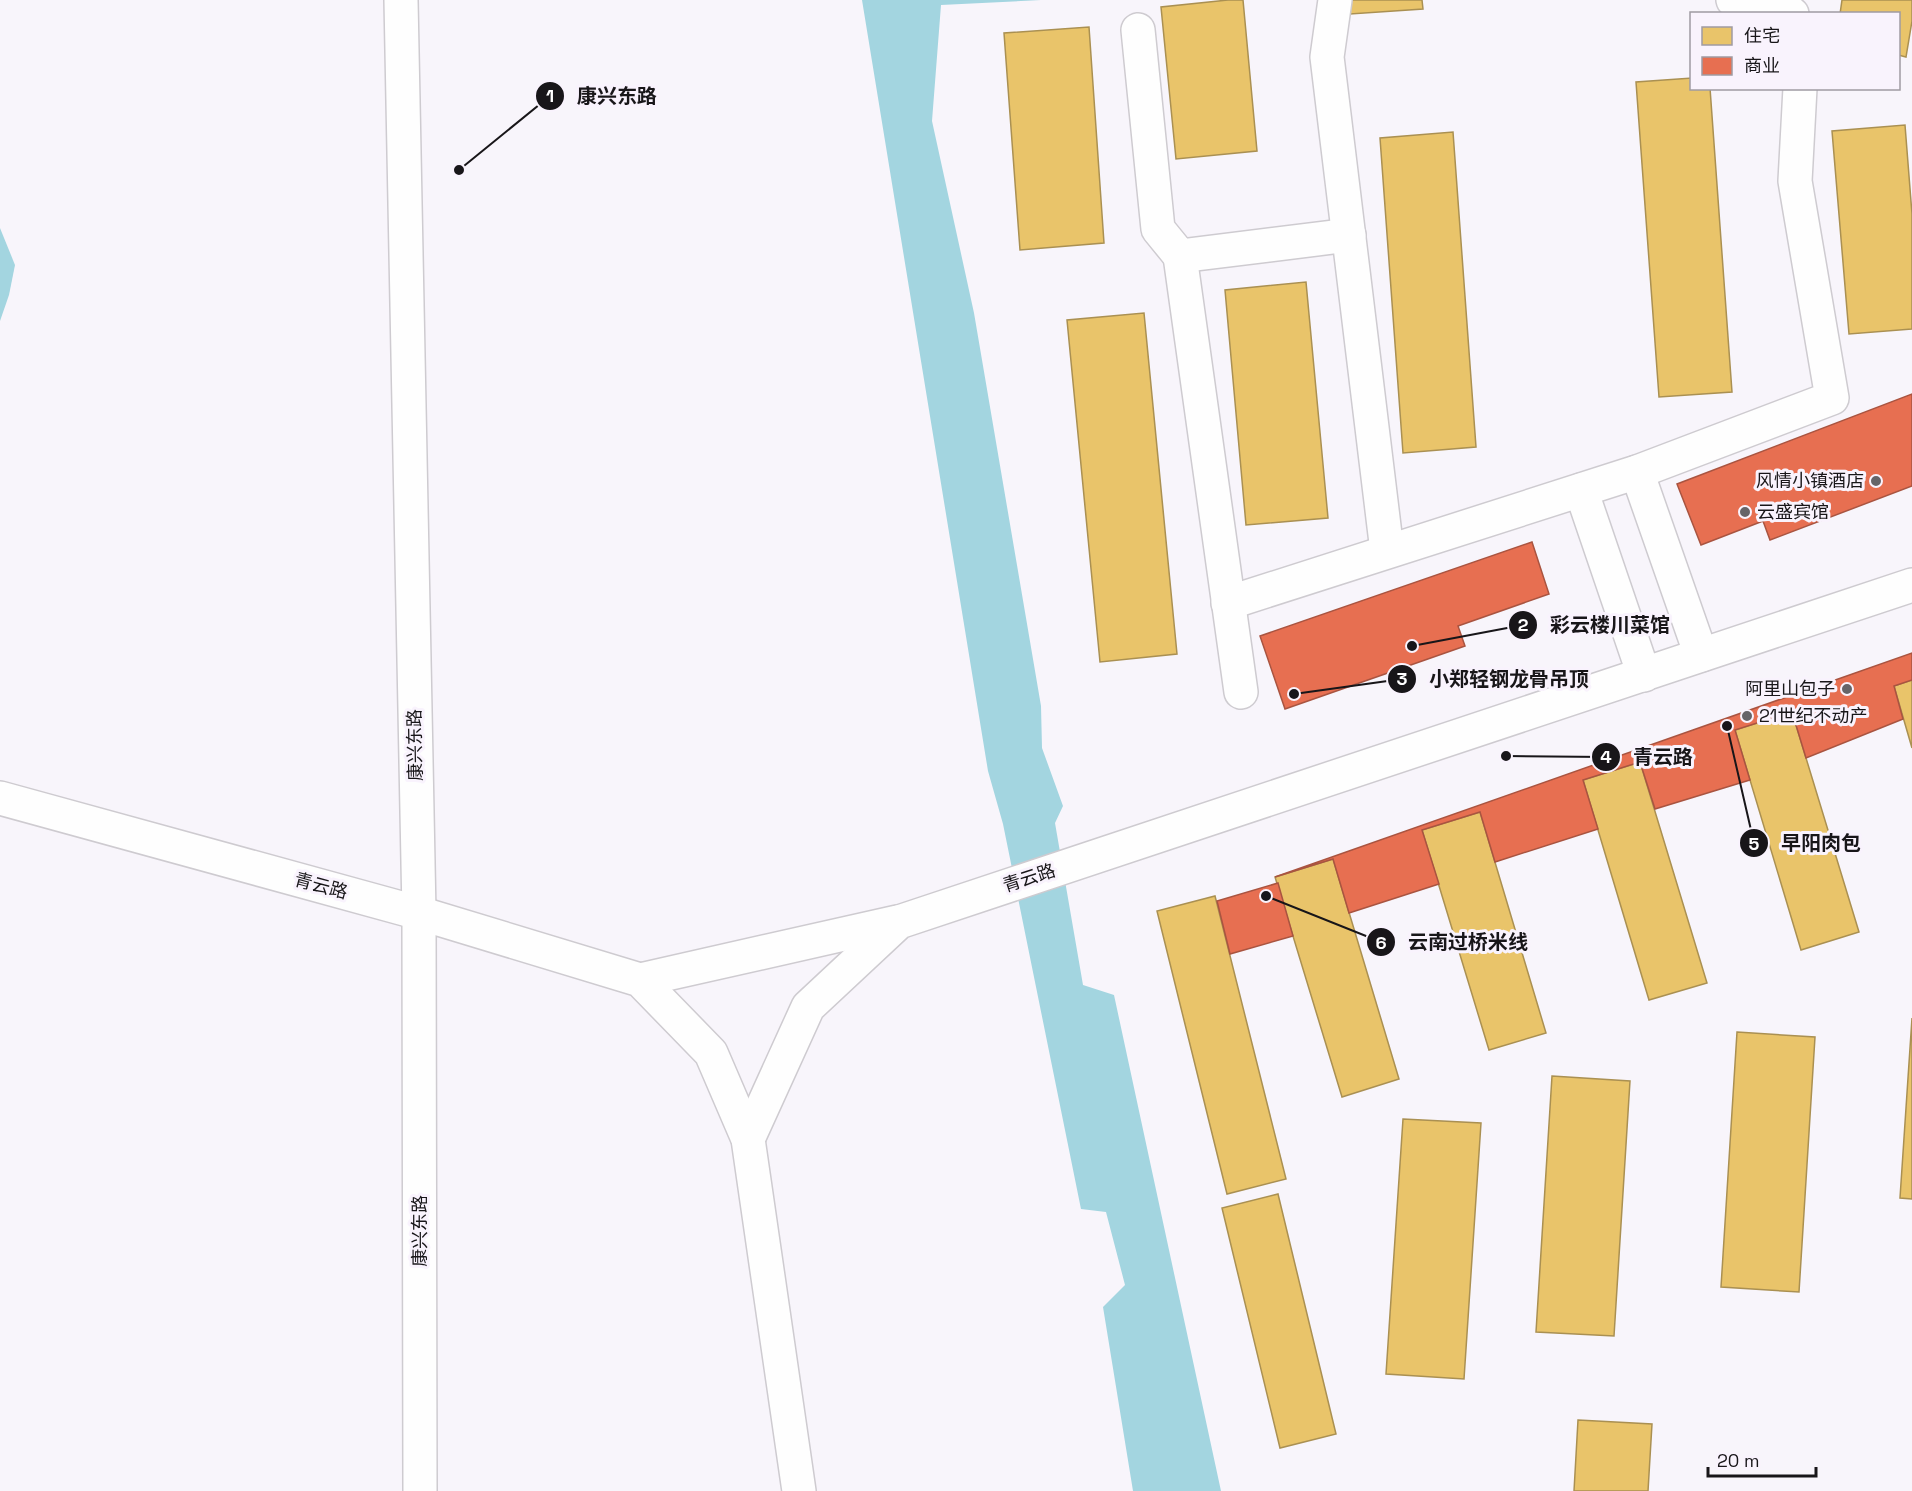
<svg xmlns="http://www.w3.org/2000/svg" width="1912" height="1491" viewBox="0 0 1912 1491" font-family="'Space Grotesk','Noto Sans SC',sans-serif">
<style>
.water{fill:#a3d5e0}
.homes{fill:#e9c46a;stroke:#aa9052;stroke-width:1.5}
.shops{fill:#e76f51;stroke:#a95440;stroke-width:1.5}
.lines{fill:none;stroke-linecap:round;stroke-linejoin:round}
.minor-casing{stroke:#cecbd0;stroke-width:36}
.minor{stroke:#fefefe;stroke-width:33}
.poi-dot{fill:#666468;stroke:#f9f3fd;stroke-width:2}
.labels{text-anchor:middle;stroke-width:6;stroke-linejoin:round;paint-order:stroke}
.poi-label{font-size:18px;fill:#181619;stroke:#f9f3fd;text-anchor:end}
.street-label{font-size:18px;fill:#181619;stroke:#f9f3fd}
.leader{fill:none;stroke:#181619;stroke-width:2}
.callout-dot{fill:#181619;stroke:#f9f3fd;stroke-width:2}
.mark-label{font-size:18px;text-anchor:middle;font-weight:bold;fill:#fff}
.callout-label{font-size:20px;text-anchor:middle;font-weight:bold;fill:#181619;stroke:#f9f3fd;stroke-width:6;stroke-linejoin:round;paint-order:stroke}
</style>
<rect width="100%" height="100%" fill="#f8f5fb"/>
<g class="water">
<polygon points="862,0 1041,0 941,5 932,121 974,313 1041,706 1042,748 1063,806 1055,823 1083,985 1114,995 1221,1491 1133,1491 1103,1307 1125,1285 1106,1212 1081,1209 1003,824 988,771"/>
<polygon points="0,228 15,265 9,295 0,321"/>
</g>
<g class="homes">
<polygon points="1228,0 1243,0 1257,151 1176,159 1161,7"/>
<polygon points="1349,0 1422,0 1423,9 1350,14"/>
<polygon points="1842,0 1912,0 1912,21 1906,57 1898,55 1898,14 1840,14"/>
<polygon points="1089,27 1104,243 1020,250 1004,33"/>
<polygon points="1692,78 1692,88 1710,88 1732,392 1659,397 1636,82"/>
<polygon points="1905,125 1912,214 1912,329 1849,334 1832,131"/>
<polygon points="1453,132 1476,447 1403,453 1380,138"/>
<polygon points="1306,282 1328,518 1246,525 1225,290"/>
<polygon points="1144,313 1177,654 1100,662 1067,320"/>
<polygon points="1912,680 1912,748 1894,686"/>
<polygon points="1792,712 1859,932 1801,950 1735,730"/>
<polygon points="1640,762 1707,983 1649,1000 1583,780"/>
<polygon points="1480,812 1546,1033 1489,1050 1422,830"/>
<polygon points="1333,859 1399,1079 1342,1097 1275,877"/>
<polygon points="1215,896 1286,1179 1227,1194 1157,911"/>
<polygon points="1912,1018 1912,1199 1900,1198"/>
<polygon points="1737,1032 1815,1037 1799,1292 1721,1287"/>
<polygon points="1552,1076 1630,1081 1614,1336 1536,1332"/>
<polygon points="1403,1119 1481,1123 1464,1379 1386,1374"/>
<polygon points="1278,1194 1336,1434 1280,1448 1222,1208"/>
<polygon points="1578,1420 1652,1424 1648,1491 1574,1491"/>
</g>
<g class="shops">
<polygon points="1912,394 1912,486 1770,540 1763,521 1701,545 1677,484"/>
<polygon points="1532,542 1549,594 1458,626 1465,646 1285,709 1260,636"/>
<polygon points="1912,653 1912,680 1894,686 1903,719 1806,758 1792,712 1735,730 1750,780 1655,809 1640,762 1583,780 1598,829 1495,862 1480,812 1422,830 1439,884 1349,913 1333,859 1275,877"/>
<polygon points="1278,883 1293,936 1230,954 1217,901"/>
</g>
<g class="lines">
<g class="minor-casing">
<g id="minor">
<polyline points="401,0 419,913 420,1491"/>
<polyline points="1335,0 1327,57 1387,551"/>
<polyline points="1733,0 1792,14"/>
<polyline points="1138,30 1158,229 1180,256 1349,235"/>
<polyline points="1180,256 1241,692"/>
<polyline points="1637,472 1701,655"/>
<polyline points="1581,490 1644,675"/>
<polyline points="1228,603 1637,472 1832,398 1795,181 1800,88"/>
<polyline points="0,798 419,913 640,980 711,1053 748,1139 799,1491"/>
<polyline points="640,980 897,922"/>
<polyline points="748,1139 808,1007 899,922 1912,585"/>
</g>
</g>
<use href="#minor" class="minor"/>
</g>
<g class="poi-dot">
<circle cx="1876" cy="481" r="6"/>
<circle cx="1745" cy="512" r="6"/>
<circle cx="1847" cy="689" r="6"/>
<circle cx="1747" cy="716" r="6"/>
</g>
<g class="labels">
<g class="poi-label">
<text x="1864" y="487">风情小镇酒店</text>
<text x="1757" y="518" text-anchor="start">云盛宾馆</text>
<text x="1835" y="695">阿里山包子</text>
<text x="1759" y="722" text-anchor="start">21世纪不动产</text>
</g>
<g class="street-label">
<text transform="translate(415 745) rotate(-91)" y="6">康兴东路</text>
<text transform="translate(1029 878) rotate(-18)" y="6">青云路</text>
<text transform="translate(321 886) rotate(15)" y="6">青云路</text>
<text transform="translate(420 1231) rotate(-90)" y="6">康兴东路</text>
</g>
</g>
<path class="leader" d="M459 170L550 96M1412 646L1523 625M1294 694L1402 679M1506 756L1606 757M1727 726L1754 843M1266 896L1381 942"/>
<g class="callout-dot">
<circle cx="459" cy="170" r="6"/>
<circle cx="1412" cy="646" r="6"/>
<circle cx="1294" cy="694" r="6"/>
<circle cx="1506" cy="756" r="6"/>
<circle cx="1727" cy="726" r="6"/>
<circle cx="1266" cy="896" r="6"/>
<circle cx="550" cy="96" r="15"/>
<circle cx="1523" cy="625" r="15"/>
<circle cx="1402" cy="679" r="15"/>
<circle cx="1606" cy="757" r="15"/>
<circle cx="1754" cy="843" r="15"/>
<circle cx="1381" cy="942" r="15"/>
</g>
<g class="mark-label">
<text x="550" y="102">1</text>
<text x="1523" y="631">2</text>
<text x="1402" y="685">3</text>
<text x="1606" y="763">4</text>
<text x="1754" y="850">5</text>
<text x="1381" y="949">6</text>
</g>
<g class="callout-label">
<text x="617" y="103">康兴东路</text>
<text x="1610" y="632">彩云楼川菜馆</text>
<text x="1509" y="686">小郑轻钢龙骨吊顶</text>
<text x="1663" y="764">青云路</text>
<text x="1821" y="850">早阳肉包</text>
<text x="1468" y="949">云南过桥米线</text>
</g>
<rect x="1690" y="12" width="210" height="78" fill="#f9f3fd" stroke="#9f9ba2" stroke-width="1.5"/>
<rect x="1702" y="27" width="30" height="18" fill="#e9c46a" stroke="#9f9ba2" stroke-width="1.5"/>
<text x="1744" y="42" font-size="18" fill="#181619">住宅</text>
<rect x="1702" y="57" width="30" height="18" fill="#e76f51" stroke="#9f9ba2" stroke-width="1.5"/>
<text x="1744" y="72" font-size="18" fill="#181619">商业</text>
<path d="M1708 1467v9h108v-9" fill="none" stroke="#181619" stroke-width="3"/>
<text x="1717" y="1467" font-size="18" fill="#181619" stroke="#f9f3fd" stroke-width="4.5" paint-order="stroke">20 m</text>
</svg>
